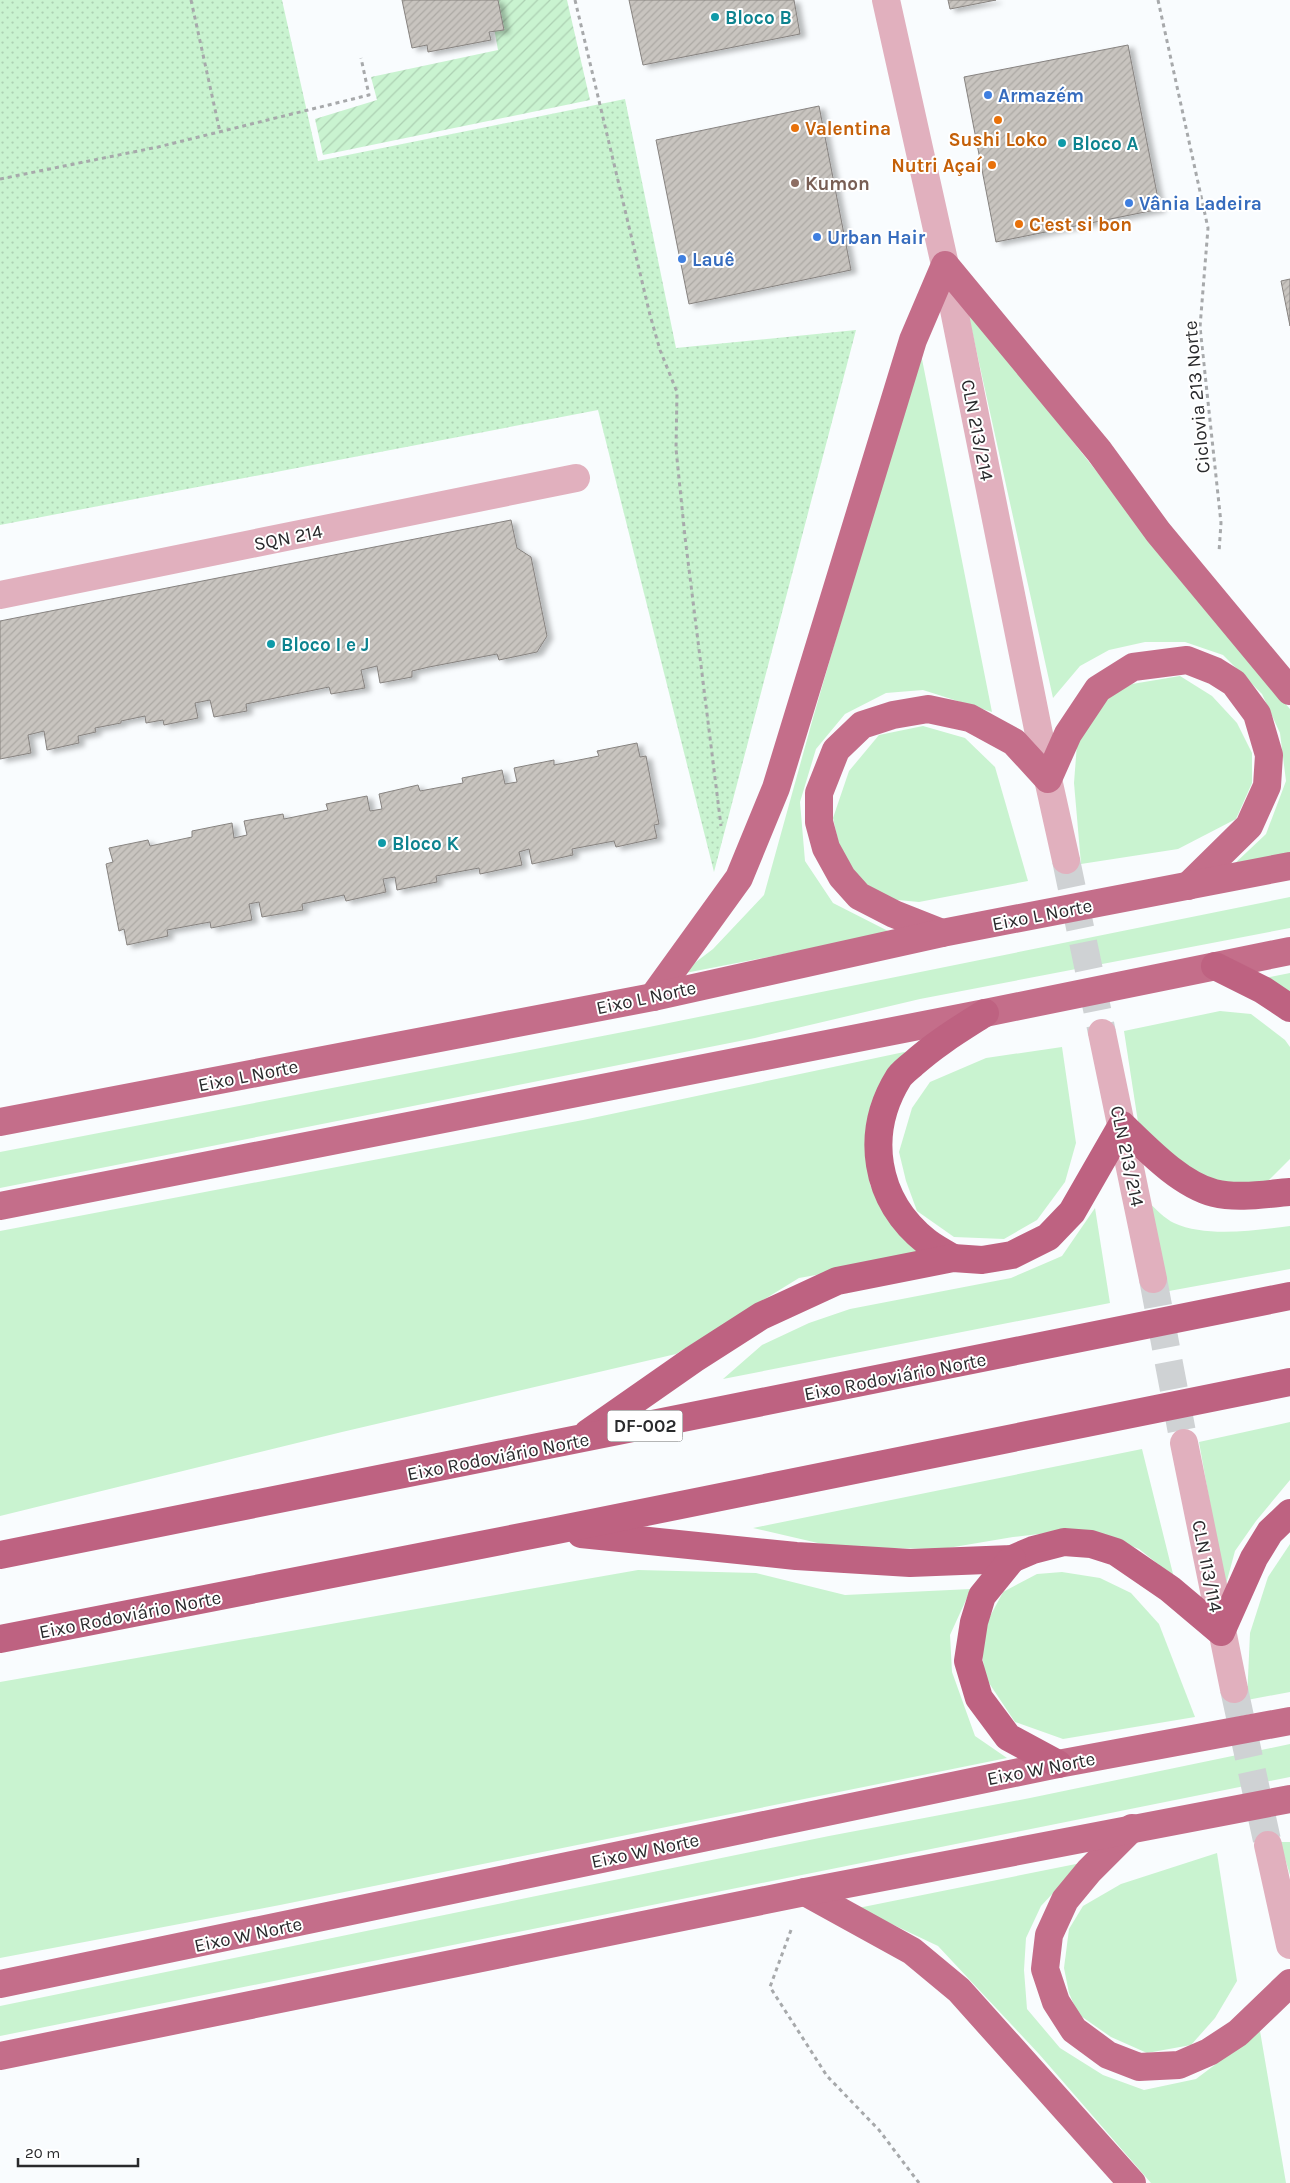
<svg xmlns="http://www.w3.org/2000/svg" width="1290" height="2183" viewBox="0 0 1290 2183" font-family="Karla,sans-serif">
<style>
.grass{fill:#c9f3d0}
.park{fill:url(#park-dots)}
.garden{fill:url(#garden-furrows)}
.building{fill:url(#building-hatch);stroke:#878380;filter:url(#shadow)}
.lines{fill:none;stroke-linecap:round;stroke-linejoin:round}
.tertiary-tunnel{stroke:#cfd2d4;stroke-width:28;stroke-dasharray:28 14;stroke-linecap:butt}
.path{stroke:#a7a9ab;stroke-width:3;stroke-dasharray:4 4;stroke-linecap:butt}
.minor{stroke:#e1b0be;stroke-width:28}
.tertiary{stroke:#e1b0be;stroke-width:28}
.primary{stroke:#c46e8a;stroke-width:28}
.trunk{stroke:#be6281;stroke-width:28}
.culture-dot{fill:#0f9aa8;stroke:#fff;stroke-width:2}
.shop-dot{fill:#3f7fe0;stroke:#fff;stroke-width:2}
.food-dot{fill:#e8710a;stroke:#fff;stroke-width:2}
.education-dot{fill:#8d6e63;stroke:#fff;stroke-width:2}
.labels{text-anchor:middle;stroke-width:4;stroke-linejoin:round;paint-order:stroke}
.shield{fill:#fff;stroke:#696a6b;stroke-width:1}
.shield-label{font-size:18px;font-weight:bold;fill:#292a2c}
.culture-label{font-size:19px;font-weight:bold;fill:#0d838f;stroke:#fff;text-anchor:start}
.shop-label{font-size:19px;font-weight:bold;fill:#366cbe;stroke:#fff;text-anchor:start}
.food-label{font-size:19px;font-weight:bold;fill:#c56008;stroke:#fff;text-anchor:start}
.education-label{font-size:19px;font-weight:bold;fill:#785e54;stroke:#fff;text-anchor:start}
.street-label{font-size:19px;fill:#292a2c;stroke:#fff}
</style>
<defs>
<pattern id="park-dots" width="8" height="8" patternUnits="userSpaceOnUse" patternTransform="scale(1.25)"><rect width="8" height="8" fill="#c9f3d0"/><path d="M2 2h.1M6 6h.1" fill="none" stroke="#add0b3" stroke-width="1.8" stroke-linecap="round"/></pattern>
<pattern id="garden-furrows" width="10" height="10" patternUnits="userSpaceOnUse" patternTransform="scale(1.25)"><rect width="10" height="10" fill="#c9f3d0"/><path d="M-1 1l2-2M0 10L10 0M9 11l2-2" fill="none" stroke="#add0b3"/></pattern>
<pattern id="building-hatch" width="6" height="6" patternUnits="userSpaceOnUse" patternTransform="scale(1.25)"><rect width="6" height="6" fill="#c8c4bf"/><path d="M-1 1l2-2M0 6l6-6M5 7l2-2" fill="none" stroke="#aca9a4"/></pattern>
<filter id="shadow"><feDropShadow dx="5.5" dy="3" stdDeviation="2.5" flood-color="#0004"/></filter>
</defs>
<rect width="100%" height="100%" fill="#f9fcfe"/>
<g class="grass">
<polygon points="967,308 1223,631 1290,709 1290,856 1231,867 1266,834 1286,781 1280,733 1262,694 1223,655 1185,642 1145,642 1109,650 1080,666 1053,698"/>
<polygon points="920,349 992,712 923,690 886,693 845,714 816,749 800,802 805,861 833,903 892,933 680,974 713,949 764,895 813,718"/>
<polygon points="1180,676 1212,696 1237,723 1252,753 1252,783 1236,819 1178,849 1081,864 1074,783 1077,744 1101,701 1132,684"/>
<polygon points="923,726 965,738 995,767 1028,881 919,902 887,899 856,877 840,850 833,818 849,771 879,735"/>
<polygon points="1290,897 1290,928 920,999 755,1038 0,1188 0,1152 649,1027"/>
<polygon points="1290,973 1290,995 1260,979"/>
<polygon points="1220,1011 1251,1014 1285,1040 1290,1047 1290,1159 1267,1182 1223,1184 1193,1174 1138,1122 1124,1031"/>
<polygon points="1062,1047 1076,1143 1065,1182 1037,1220 1004,1239 954,1237 917,1211 906,1181 899,1152 912,1108 930,1082 986,1058"/>
<polygon points="909,1051 867,1140 870,1185 901,1235 929,1255 799,1278 676,1354 342,1432 0,1516 0,1231 583,1120"/>
<path d="M1147 1201C1155 1208 1165 1219 1174 1223 1207 1238 1256 1230 1290 1226V1269L1169 1291Z"/>
<polygon points="1095,1208 1110,1303 723,1379 762,1345 809,1323 850,1309 1011,1278 1062,1256"/>
<polygon points="1290,1422 1290,1480 1256,1521 1235,1551 1225,1588 1199,1442"/>
<polygon points="1142,1449 1175,1582 1158,1564 1139,1549 1105,1536 1056,1532 1013,1537 942,1549 835,1547 753,1528"/>
<polygon points="1290,1544 1290,1692 1247,1700 1250,1633 1268,1577"/>
<polygon points="638,1570 756,1573 845,1595 971,1589 950,1635 952,1672 975,1736 1007,1758 280,1905 0,1958 0,1682"/>
<polygon points="1062,1572 1100,1578 1131,1593 1159,1624 1195,1717 1063,1739 1015,1722 985,1677 982,1652 986,1624 1003,1592 1037,1574"/>
<polygon points="1290,1744 1290,1777 0,2036 0,2006 829,1836 1030,1798"/>
<polygon points="1280,1842 1290,1842 1290,1875"/>
<polygon points="1217,1853 1237,1981 1215,2018 1191,2045 1147,2053 1111,2037 1078,2014 1069,1993 1064,1968 1069,1929 1083,1906 1121,1884"/>
<polygon points="1081,1863 1041,1906 1026,1938 1024,1970 1027,2009 1060,2048 1103,2075 1144,2090 1196,2079 1260,2031 1286,2183 1151,2183 1039,2054 938,1946 858,1908"/>
</g>
<polygon class="park" points="0,0 282,0 318,161 625,99 676,348 856,330 714,872 598,410 0,525"/>
<polygon class="garden" points="489,0 567,0 590,100 323,155 315,119 377,100 371,77 498,50"/>
<g class="building">
<polygon points="402,0 498,0 504,30 489,32 491,40 428,52 427,45 412,48"/>
<polygon points="629,0 794,0 800,34 643,65"/>
<polygon points="948,0 996,0 950,9"/>
<polygon points="1128,45 1160,209 996,242 964,77"/>
<polygon points="819,106 851,270 689,304 656,140"/>
<polygon points="1290,279 1290,326 1281,281"/>
<polygon points="511,520 517,548 531,557 547,636 537,652 499,660 497,654 429,667 412,671 412,677 380,683 377,666 361,670 365,688 331,694 329,687 246,704 247,711 214,717 210,700 195,703 198,718 164,725 163,720 146,723 145,716 121,721 121,723 95,728 96,732 78,736 79,743 47,750 44,731 28,735 31,753 0,759 0,621"/>
<polygon points="637,743 640,757 646,756 659,824 654,825 657,838 616,847 614,841 572,849 573,855 532,864 529,849 519,852 522,865 480,874 479,868 436,876 437,882 397,890 395,877 383,879 386,892 346,901 344,895 302,904 303,910 262,917 259,902 249,904 252,920 211,928 210,922 167,930 168,936 127,945 124,929 119,931 106,864 113,862 109,848 148,840 150,846 192,837 192,831 232,823 234,838 247,835 244,821 283,814 284,819 328,810 326,804 367,796 370,811 382,809 379,794 418,785 420,791 463,783 462,778 502,770 505,784 517,782 514,768 554,760 554,765 599,756 597,751"/>
</g>
<g class="lines">
<g class="tertiary-tunnel">
<polyline points="1066,860 1102,1033"/>
<polyline points="1153,1279 1184,1443"/>
<polyline points="1234,1689 1268,1845"/>
</g>
<g class="path">
<polyline points="191,0 220,132"/>
<polyline points="575,0 650,315 660,350 677,392 676,449 685,537 721,826"/>
<polyline points="1158,0 1208,228 1200,327 1221,523 1219,552"/>
<polyline points="0,179 158,147 369,95 361,58"/>
<polyline points="791,1930 770,1987 827,2076 879,2130 919,2183"/>
</g>
<polyline class="minor" points="0,595 576,478"/>
<g class="tertiary">
<polyline points="886,0 945,265 1048,779 1066,860"/>
<polyline points="1102,1033 1153,1279"/>
<polyline points="1184,1443 1234,1689"/>
<polyline points="1268,1845 1290,1945"/>
</g>
<g class="primary">
<polyline points="942,933 894,914 859,896 842,877 826,848 819,822 819,793 836,750 862,725 893,715 928,709 970,718 1014,742 1048,779 1068,734 1098,689 1133,667 1187,660 1215,671 1234,683 1257,714 1269,755 1267,786 1249,826 1188,886"/>
<polyline points="653,997 739,878 776,788 913,340 945,265 1099,451 1158,532 1290,691"/>
<polyline points="0,1122 653,997 942,933 1290,866"/>
<polyline points="0,1206 985,1013 1290,951"/>
<polyline points="1132,1828 1089,1871 1065,1900 1049,1935 1045,1969 1056,2002 1074,2030 1108,2055 1139,2067 1179,2065 1209,2052 1238,2033 1290,1983"/>
<polyline points="805,1892 912,1951 959,1990 1132,2183"/>
<polyline points="0,1984 1058,1764 1290,1721"/>
<polyline points="0,2056 805,1892 1290,1799"/>
</g>
<g class="trunk">
<polyline points="1215,966 1263,990 1290,1008"/>
<path d="M953 1258C944 1253 935 1248 927 1242 874 1200 864 1133 899 1077 903 1072 908 1068 913 1064 935 1044 960 1029 985 1013"/>
<path d="M588 1433 694 1359 761 1316 837 1281 953 1258 982 1260 1012 1255 1048 1237 1072 1212 1122 1125C1147 1149 1180 1184 1214 1193 1238 1199 1265 1194 1290 1192"/>
<polyline points="581,1534 796,1556 910,1563 1012,1559 1033,1550 1064,1542 1091,1544 1116,1552 1170,1589 1221,1632 1254,1558 1270,1532 1290,1513"/>
<polyline points="0,1555 1290,1296"/>
<polyline points="1012,1559 982,1596 974,1622 968,1661 979,1698 1008,1737 1058,1764"/>
<polyline points="0,1639 552,1531 1290,1382"/>
</g>
</g>
<g class="culture-dot">
<circle cx="715" cy="17" r="5"/>
<circle cx="1062" cy="143" r="5"/>
<circle cx="271" cy="644" r="5"/>
<circle cx="382" cy="843" r="5"/>
</g>
<g class="shop-dot">
<circle cx="988" cy="95" r="5"/>
<circle cx="1129" cy="203" r="5"/>
<circle cx="817" cy="237" r="5"/>
<circle cx="682" cy="259" r="5"/>
</g>
<g class="food-dot">
<circle cx="998" cy="120" r="5"/>
<circle cx="795" cy="128" r="5"/>
<circle cx="992" cy="165" r="5"/>
<circle cx="1019" cy="224" r="5"/>
</g>
<circle class="education-dot" cx="795" cy="183" r="5"/>
<g class="labels">
<rect class="shield" x="607.5" y="1410.5" width="75" height="31" rx="4"/>
<g class="shield-label">
<text x="645" y="1432">DF-002</text>
</g>
<g class="culture-label">
<text x="725" y="24">Bloco B</text>
<text x="1072" y="150">Bloco A</text>
<text x="281" y="651">Bloco I e J</text>
<text x="392" y="850">Bloco K</text>
</g>
<g class="shop-label">
<text x="998" y="102">Armazém</text>
<text x="1139" y="210">Vânia Ladeira</text>
<text x="827" y="244">Urban Hair</text>
<text x="692" y="266">Lauê</text>
</g>
<g class="food-label">
<text x="805" y="135">Valentina</text>
<text x="998" y="146" text-anchor="middle">Sushi Loko</text>
<text x="982" y="172" text-anchor="end">Nutri Açaí</text>
<text x="1029" y="231">C'est si bon</text>
</g>
<g class="education-label">
<text x="805" y="190">Kumon</text>
</g>
<g class="street-label">
<text transform="translate(1196 397) rotate(-95)" y="7">Ciclovia 213 Norte</text>
<text transform="translate(978 430) rotate(79)" y="7">CLN 213/214</text>
<text transform="translate(288 537) rotate(-11)" y="7">SQN 214</text>
<text transform="translate(1042 914) rotate(-11)" y="7">Eixo L Norte</text>
<text transform="translate(646 997) rotate(-12)" y="7">Eixo L Norte</text>
<text transform="translate(248 1075) rotate(-11)" y="7">Eixo L Norte</text>
<text transform="translate(1128 1156) rotate(78)" y="7">CLN 213/214</text>
<text transform="translate(895 1376) rotate(-11)" y="7">Eixo Rodoviário Norte</text>
<text transform="translate(498 1456) rotate(-11)" y="7">Eixo Rodoviário Norte</text>
<text transform="translate(1208 1566) rotate(79)" y="7">CLN 113/114</text>
<text transform="translate(130 1614) rotate(-11)" y="7">Eixo Rodoviário Norte</text>
<text transform="translate(1041 1768) rotate(-11)" y="7">Eixo W Norte</text>
<text transform="translate(645 1850) rotate(-12)" y="7">Eixo W Norte</text>
<text transform="translate(248 1934) rotate(-12)" y="7">Eixo W Norte</text>
</g>
</g>
<path d="M18 2158v8h120v-8" fill="none" stroke="#292a2c" stroke-width="2.5"/>
<text x="25" y="2158" font-size="15" fill="#292a2c" stroke="#ffffff" stroke-width="4" paint-order="stroke">20 m</text>
</svg>
